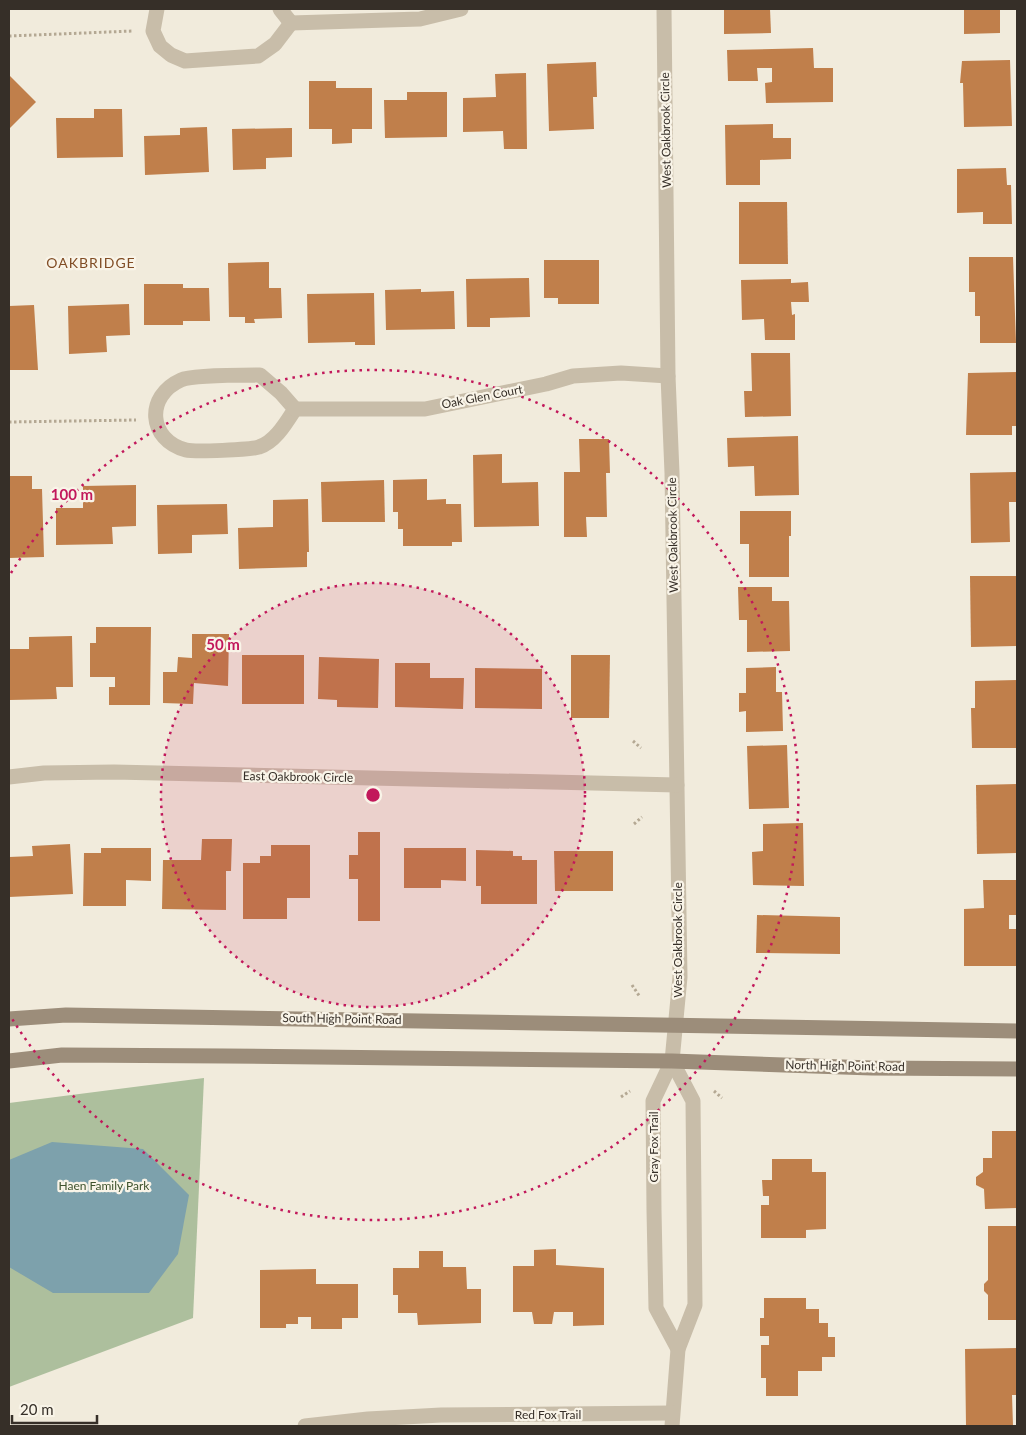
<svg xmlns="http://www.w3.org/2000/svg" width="1026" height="1435" viewBox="0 0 1026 1435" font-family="Lato,sans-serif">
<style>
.green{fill:#adbf9d}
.water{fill:#7da1ac}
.building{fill:#c07f4b}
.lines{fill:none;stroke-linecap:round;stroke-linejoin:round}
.path{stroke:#b4a893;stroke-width:3;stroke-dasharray:2.5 2.5;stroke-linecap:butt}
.street{stroke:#c8bda9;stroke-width:15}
.secondary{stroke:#9c8d7a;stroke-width:15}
.ring{fill:none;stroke:#c2185b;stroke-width:2.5;stroke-dasharray:2.5 5}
.labels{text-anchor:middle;stroke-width:4.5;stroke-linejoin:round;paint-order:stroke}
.street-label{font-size:12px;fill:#362f28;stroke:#f9f4e8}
.park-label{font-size:12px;fill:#3e532d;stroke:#f9f4e8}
.neighbourhood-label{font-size:14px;letter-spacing:1px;fill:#814d25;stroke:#f9f4e8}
.centre{fill:#c2185b;stroke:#f9f4e8;stroke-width:2.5}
.ring-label{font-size:15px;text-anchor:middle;font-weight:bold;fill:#c2185b;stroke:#f9f4e8;stroke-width:4.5;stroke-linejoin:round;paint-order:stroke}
</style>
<rect width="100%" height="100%" fill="#f1ebdc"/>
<polygon class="green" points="204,1078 193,1318 9,1387 9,1103"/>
<polygon class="water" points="52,1142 143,1149 189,1195 178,1254 149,1293 53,1293 9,1267 9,1160"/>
<g class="building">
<polygon points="724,9 770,9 771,33 724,34"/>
<polygon points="964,9 1000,9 1000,33 964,34"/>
<polygon points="813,48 814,68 833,68 833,102 766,103 765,83 772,82 772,68 757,68 758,81 728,81 727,50"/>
<polygon points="1010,60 1012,126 964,127 963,83 960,83 962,61"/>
<polygon points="596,62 597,97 593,97 594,129 549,131 547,64"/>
<polygon points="526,73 527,149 504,149 503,131 463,132 463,98 496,97 495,74"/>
<polygon points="9,75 36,102 9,129"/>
<polygon points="309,81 336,81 336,88 372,88 372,129 352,129 352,143 332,144 332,129 309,129"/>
<polygon points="407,92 447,92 447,137 385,138 384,100 407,100"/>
<polygon points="94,109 122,109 123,157 57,158 56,118 94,118"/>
<polygon points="773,124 773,138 791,138 791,159 760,160 760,185 726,185 725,125"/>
<polygon points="207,127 209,172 145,175 144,136 180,135 180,128"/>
<polygon points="292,128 292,157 266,158 266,169 233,170 232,129"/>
<polygon points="1006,168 1007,185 1011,185 1012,224 983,224 983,212 957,213 957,169"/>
<polygon points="739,202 787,202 788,264 739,264"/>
<polygon points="969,257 1013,257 1016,343 980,343 980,316 975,316 975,292 969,292"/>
<polygon points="544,260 599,260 599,304 558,304 558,298 544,298"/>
<polygon points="269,262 269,288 281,288 282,318 254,319 255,323 245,323 245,317 229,317 228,263"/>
<polygon points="529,278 530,317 490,318 490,327 467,327 466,279"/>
<polygon points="791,279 791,283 808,282 809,302 791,302 792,315 795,314 795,340 765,340 764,319 742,320 741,280"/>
<polygon points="144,284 183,284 183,288 209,288 210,321 183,321 183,325 144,325"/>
<polygon points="421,289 421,292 454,291 455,329 386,330 385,290"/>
<polygon points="374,293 375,345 355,345 355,342 308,343 307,294"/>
<polygon points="129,304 130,335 106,336 107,352 69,354 68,306"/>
<polygon points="34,305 38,370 9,370 9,306"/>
<polygon points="751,353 790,353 791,416 745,417 744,391 752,391"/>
<polygon points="1017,372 1017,426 1012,426 1012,435 966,435 968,373"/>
<polygon points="798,436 799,495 755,496 754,466 728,467 727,438"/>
<polygon points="579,439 609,439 610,473 606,473 607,517 586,517 587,537 564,537 564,472 580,472"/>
<polygon points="502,454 502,483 538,482 539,526 474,527 473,455"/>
<polygon points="1017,472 1017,502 1009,502 1010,542 971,543 970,473"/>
<polygon points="10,476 32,476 32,489 42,489 44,557 9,558"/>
<polygon points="427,479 427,500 446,499 446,504 461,504 462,542 452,542 452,546 403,546 403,529 398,529 398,512 393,512 393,480"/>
<polygon points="384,480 385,522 322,522 321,482"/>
<polygon points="136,485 136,526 112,527 113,544 56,545 56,508 83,508 83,486"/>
<polygon points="308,499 309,552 307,552 307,567 239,569 238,528 273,527 273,500"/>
<polygon points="227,504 228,534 192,535 192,553 158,554 157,505"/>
<polygon points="740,511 791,511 791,536 789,536 789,577 749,577 749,544 740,544"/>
<polygon points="970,576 1017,576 1016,646 971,647"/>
<polygon points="738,587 772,587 772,601 789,601 790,651 747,652 747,620 739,620"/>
<polygon points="96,627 151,627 150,705 109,705 109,687 115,687 115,677 90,677 90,643 96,643"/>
<polygon points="192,634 229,634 228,686 194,683 193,704 163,703 163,672 177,672 178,657 192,658"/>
<polygon points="72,636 73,687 56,687 57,699 9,700 9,649 29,649 29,637"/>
<rect x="242" y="655" width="62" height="49"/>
<polygon points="571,655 610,655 609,718 571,718"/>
<polygon points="319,657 379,659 378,708 337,707 337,700 318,699"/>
<polygon points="395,663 430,663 430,678 464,678 463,709 395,707"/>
<polygon points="776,667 776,692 782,692 783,731 746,732 746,711 739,712 739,693 746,693 746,668"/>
<polygon points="475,668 542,669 542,709 475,708"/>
<polygon points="1017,680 1017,748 972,748 971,708 975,708 975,681"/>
<polygon points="787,745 789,808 749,809 747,746"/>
<polygon points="1017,784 1017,853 977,854 976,785"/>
<polygon points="803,823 804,886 753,885 752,852 763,851 763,824"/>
<polygon points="358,832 380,832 380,921 358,921 358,879 349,879 349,855 358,855"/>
<polygon points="202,839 232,839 231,871 226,871 226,910 162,909 163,860 201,860"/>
<polygon points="70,844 73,894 9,897 9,857 33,856 32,846"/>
<polygon points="271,845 310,845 310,898 287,898 287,919 243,919 243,863 260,863 260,856 271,856"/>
<polygon points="101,848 151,848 151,881 126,880 126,906 83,906 84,853 101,853"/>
<polygon points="404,848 466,848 466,881 441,880 441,888 404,888"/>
<polygon points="476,850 513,851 513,856 522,856 522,860 537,860 537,904 481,904 481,886 476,886"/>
<polygon points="554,851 613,851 613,891 555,891"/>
<polygon points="983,880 1017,880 1017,915 1009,915 1009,929 1017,929 1017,966 964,966 964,909 984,908"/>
<polygon points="757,915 840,917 840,954 756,953"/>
<polygon points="992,1131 1017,1131 1017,1208 985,1209 984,1189 976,1185 976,1177 983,1172 983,1158 992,1158"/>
<polygon points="772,1159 812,1159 812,1172 826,1172 826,1229 806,1230 806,1238 761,1238 761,1205 769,1205 769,1196 763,1196 762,1180 772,1180"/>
<polygon points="988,1226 1017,1226 1017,1320 988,1320 988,1295 984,1291 984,1284 988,1280"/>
<polygon points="556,1249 556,1265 604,1268 604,1325 573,1326 573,1312 554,1312 552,1324 534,1324 532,1312 513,1312 513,1266 534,1266 534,1250"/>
<polygon points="419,1251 443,1251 443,1267 466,1267 467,1289 481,1289 481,1323 418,1325 417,1313 398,1313 398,1295 393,1295 393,1268 419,1268"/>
<polygon points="316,1269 316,1284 358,1284 358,1318 342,1318 342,1329 311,1329 311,1317 298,1317 298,1324 286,1324 286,1328 260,1328 260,1270"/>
<polygon points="764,1298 806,1298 806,1309 819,1309 819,1323 828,1323 828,1337 835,1337 835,1357 822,1357 822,1371 798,1371 798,1396 766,1396 766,1378 761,1378 761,1345 769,1345 769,1336 760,1336 760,1318 764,1318"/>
<polygon points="1017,1348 1017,1395 1012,1395 1013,1426 966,1426 965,1349"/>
</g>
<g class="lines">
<g class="path">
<polyline points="9,36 133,31"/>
<polyline points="9,422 136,420"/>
<polyline points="633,741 641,748"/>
<polyline points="634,824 642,817"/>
<polyline points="632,985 640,997"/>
<polyline points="714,1091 722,1098"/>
<polyline points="621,1097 630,1091"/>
</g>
<g class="street">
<polyline points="157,9 153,31 160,46 171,55 185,61 258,56 275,44 291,23"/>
<polyline points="280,9 291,23"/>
<polyline points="664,9 668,376 672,473 680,977 672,1061 653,1101 654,1210 656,1308 678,1349"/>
<polyline points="291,23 420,19 461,9"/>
<path d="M260 375 281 393 295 409C286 423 275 442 259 447 251 450 194 452 186 450 148 440 145 396 181 380 192 375 245 375 260 375Z"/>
<polyline points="295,409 425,409 546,384 573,376 621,373 668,376"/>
<polyline points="9,777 44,773 114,772 677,785"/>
<polyline points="672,1061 693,1101 695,1305 678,1349 672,1426"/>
<polyline points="305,1426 368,1419 441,1415 672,1413"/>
</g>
<g class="secondary">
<polyline points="9,1019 66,1015 1017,1031"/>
<polyline points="9,1061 62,1055 225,1056 672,1061 872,1068 1017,1069"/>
</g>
</g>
<circle cx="373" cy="795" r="212" fill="#c2185b" fill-opacity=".12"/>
<g class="ring">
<circle cx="373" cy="795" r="212"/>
<path d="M11 573A425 425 0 1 1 11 1017"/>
</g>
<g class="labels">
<g class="street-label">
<text transform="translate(666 130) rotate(-91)" y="4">West Oakbrook Circle</text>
<text transform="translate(482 397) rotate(-11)" y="4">Oak Glen Court</text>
<text transform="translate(673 535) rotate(-91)" y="4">West Oakbrook Circle</text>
<text transform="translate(298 777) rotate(1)" y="4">East Oakbrook Circle</text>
<text transform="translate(678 940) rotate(-90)" y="4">West Oakbrook Circle</text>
<text transform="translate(342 1019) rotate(1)" y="4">South High Point Road</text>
<text transform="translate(845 1066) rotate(1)" y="4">North High Point Road</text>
<text transform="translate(654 1147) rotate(-90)" y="4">Gray Fox Trail</text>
<text x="548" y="1419">Red Fox Trail</text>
</g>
<g class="park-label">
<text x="104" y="1190">Haen Family Park</text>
</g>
<g class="neighbourhood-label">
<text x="91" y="268">OAKBRIDGE</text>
</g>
</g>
<circle cx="373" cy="795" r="8" class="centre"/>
<g class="ring-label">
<text x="72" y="500">100 m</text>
<text x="223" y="650">50 m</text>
</g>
<rect width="1026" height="1435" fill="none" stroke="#362f28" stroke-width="20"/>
<path d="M12 1415v8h85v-8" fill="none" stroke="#362f28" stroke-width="2.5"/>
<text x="20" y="1415" font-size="15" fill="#362f28" stroke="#f9f4e8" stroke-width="4" paint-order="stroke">20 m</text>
</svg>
